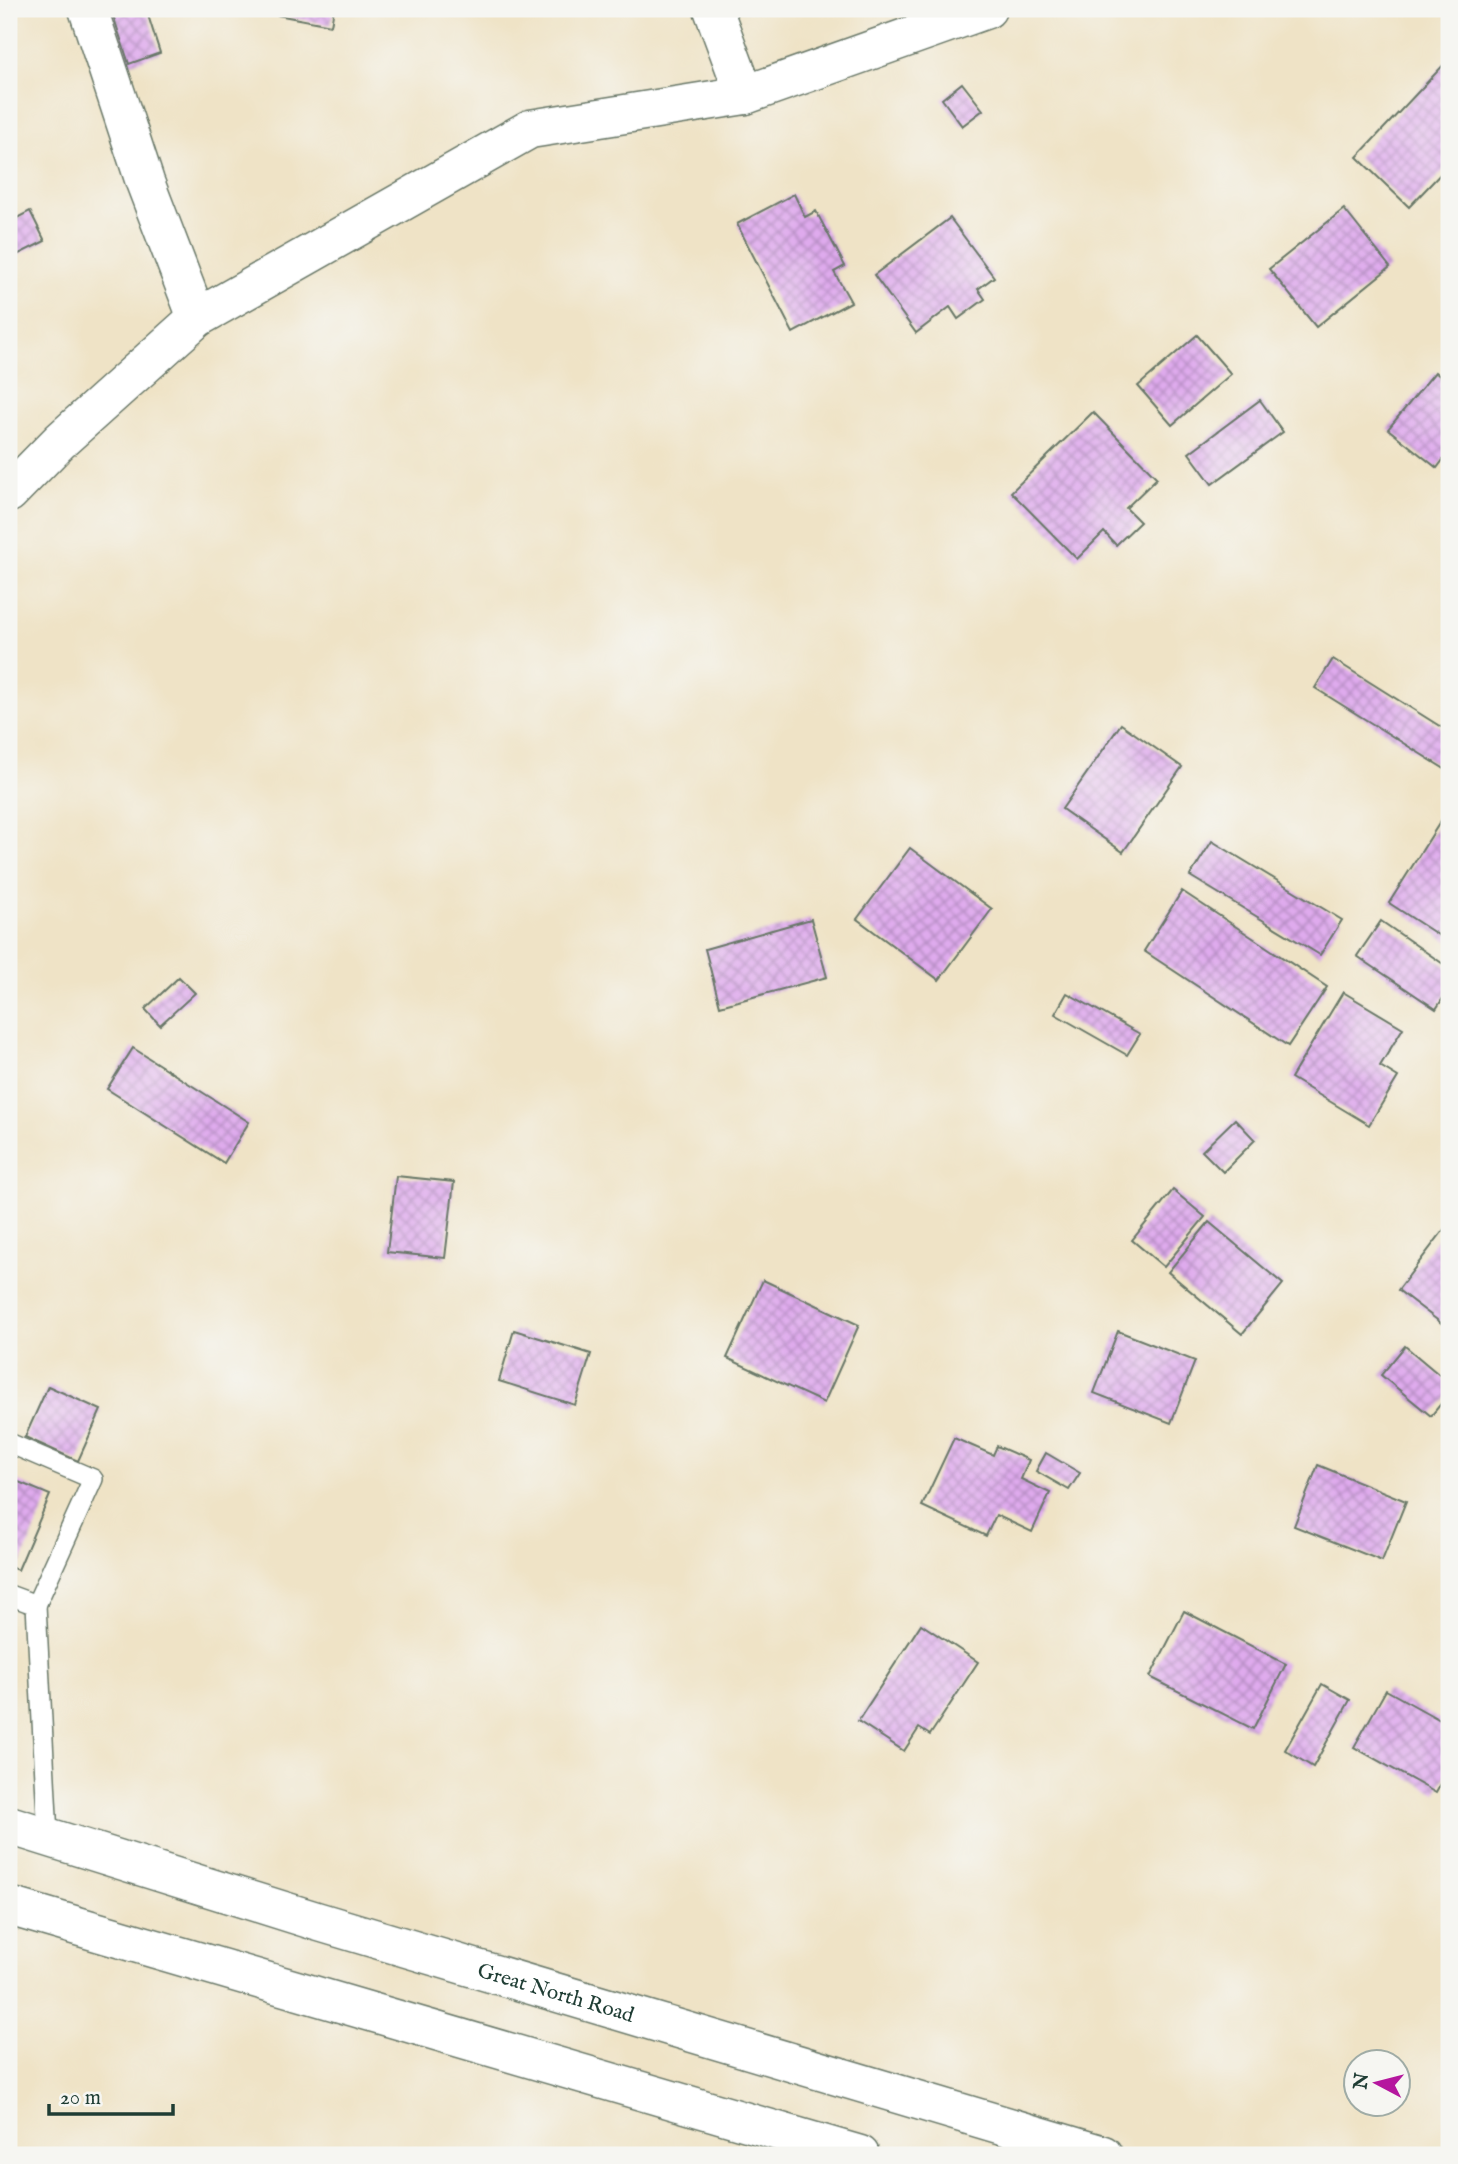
<svg xmlns="http://www.w3.org/2000/svg" width="1458" height="2164" viewBox="0 0 1458 2164" font-family="'IM FELL English',serif">
<style>
.building{fill:url(#building-cross-hatch)}
.lines{fill:none;stroke-linecap:round;stroke-linejoin:round}
.service-casing{stroke:#687767;stroke-width:22}
.minor-casing{stroke:#687767;stroke-width:41}
.trunk-casing{stroke:#687767;stroke-width:41}
.service{stroke:#fff;stroke-width:19}
.minor{stroke:#fff;stroke-width:38}
.trunk{stroke:#fff;stroke-width:38}
.labels{text-anchor:middle;stroke-width:6;stroke-linejoin:round;paint-order:stroke}
.street-label{font-size:21px;fill:#1f3d34;stroke:#f6f6f2}
</style>
<defs>
<pattern id="building-cross-hatch" width="8" height="8" patternUnits="userSpaceOnUse" patternTransform="scale(1.75)"><rect width="8" height="8" fill="#dfaaed"/><path d="M0 0l8 8M0 8l8-8" fill="none" stroke="#b48cc1"/></pattern>
</defs>
<rect width="100%" height="100%" fill="#f6f6f2"/>
<filter id="ink" filterUnits="userSpaceOnUse"><feTurbulence type="fractalNoise" baseFrequency=".0143" numOctaves="2"/><feDisplacementMap in="SourceGraphic" scale="14" xChannelSelector="R" yChannelSelector="G"/><feConvolveMatrix kernelMatrix="1 2 1 2 8 2 1 2 1" color-interpolation-filters="sRGB"/></filter>
<filter id="wash" filterUnits="userSpaceOnUse"><feTurbulence type="fractalNoise" baseFrequency=".00686" numOctaves="4" result="noise"/><feDisplacementMap in="SourceGraphic" scale="28" xChannelSelector="R" yChannelSelector="G"/><feGaussianBlur stdDeviation="1.57" result="paint"/><feColorMatrix in="noise" values="0 0 0 0 0 0 0 0 0 0 0 0 0 0 0 0 0 1.4 0 .05"/><feComposite in="paint" operator="in"/></filter>
<g filter="url(#wash)">
<rect width="100%" height="100%" fill="#efe3c6"/>
<g id="blocks">
<g class="building">
<polygon points="111,9 146,9 160,53 129,64"/>
<polygon points="279,9 334,9 331,25 277,15"/>
<polygon points="1449,59 1449,165 1409,207 1357,157"/>
<polygon points="962,83 983,110 962,126 942,99"/>
<polygon points="794,194 805,217 816,211 845,266 834,272 851,302 793,333 737,224"/>
<polygon points="1344,209 1390,267 1316,327 1269,269"/>
<polygon points="30,211 45,241 15,256 9,244 9,222"/>
<polygon points="950,218 994,277 978,289 985,299 958,319 950,307 916,333 874,275"/>
<polygon points="1197,335 1231,374 1172,425 1138,386"/>
<polygon points="1435,372 1449,384 1449,452 1437,468 1388,429"/>
<polygon points="1260,400 1283,432 1212,484 1189,453"/>
<polygon points="1093,412 1157,478 1126,508 1140,522 1116,545 1104,532 1077,559 1011,492"/>
<polygon points="1333,659 1449,732 1448,771 1315,688"/>
<polygon points="1121,724 1182,767 1123,852 1062,809"/>
<polygon points="1449,808 1449,942 1389,903"/>
<polygon points="1212,841 1342,920 1320,955 1190,876"/>
<polygon points="910,848 992,909 939,980 857,919"/>
<polygon points="1182,891 1327,987 1288,1046 1144,951"/>
<polygon points="811,919 827,977 720,1006 705,949"/>
<polygon points="1381,921 1449,968 1449,989 1436,1009 1357,956"/>
<polygon points="179,977 195,993 160,1025 145,1009"/>
<polygon points="1343,992 1403,1028 1380,1066 1398,1077 1369,1125 1291,1078"/>
<polygon points="1067,993 1140,1034 1127,1055 1055,1014"/>
<polygon points="133,1048 249,1122 224,1163 107,1089"/>
<polygon points="1235,1119 1255,1140 1223,1172 1202,1151"/>
<polygon points="396,1176 454,1182 445,1258 387,1252"/>
<polygon points="1173,1190 1205,1217 1164,1267 1132,1240"/>
<polygon points="1209,1222 1283,1284 1242,1334 1168,1272"/>
<polygon points="1449,1223 1449,1329 1398,1290"/>
<polygon points="763,1280 859,1325 824,1403 727,1358"/>
<polygon points="514,1330 591,1354 575,1405 499,1381"/>
<polygon points="1118,1331 1195,1361 1171,1423 1094,1393"/>
<polygon points="1405,1346 1449,1383 1449,1394 1431,1416 1381,1375"/>
<polygon points="48,1386 101,1410 78,1461 25,1437"/>
<polygon points="954,1438 993,1455 997,1446 1029,1460 1021,1479 1050,1493 1032,1532 996,1515 986,1536 922,1506"/>
<polygon points="1046,1453 1080,1473 1069,1490 1036,1471"/>
<polygon points="1318,1465 1406,1501 1382,1561 1294,1526"/>
<polygon points="9,1478 50,1495 18,1570 9,1567"/>
<polygon points="1184,1611 1286,1664 1253,1729 1150,1677"/>
<polygon points="921,1624 978,1662 930,1735 919,1728 904,1751 858,1721"/>
<polygon points="1322,1684 1350,1700 1313,1767 1285,1750"/>
<polygon points="1386,1690 1449,1725 1449,1769 1436,1793 1354,1747"/>
</g>
</g>
</g>
<g filter="url(#ink)">
<use href="#blocks" fill-opacity="0" stroke="#687767" stroke-width="2"/>
<g class="lines">
<g class="service-casing">
<g id="service">
<polyline points="9,1443 93,1479 36,1605"/>
<polyline points="9,1595 36,1605 48,1836"/>
</g>
</g>
<g class="minor-casing">
<g id="minor">
<polyline points="88,9 145,182 197,318"/>
<polyline points="713,9 745,95"/>
<polyline points="9,493 60,441 197,318 530,129 745,95 987,9"/>
</g>
</g>
<g class="trunk-casing">
<g id="trunk">
<path id="s1" d="M9 1825 316 1921 1103 2155"/>
<polyline points="9,1906 860,2155"/>
</g>
</g>
<use href="#service" class="service"/>
<use href="#minor" class="minor"/>
<use href="#trunk" class="trunk"/>
</g>
</g>
<g class="labels">
<g class="street-label">
<text dy="7" stroke="none"><textPath href="#s1" startOffset="572">Great North Road</textPath></text>
</g>
</g>
<rect width="1458" height="2164" fill="none" stroke="#f6f6f2" stroke-width="35"/>
<g transform="translate(1377 2083) rotate(277)"><circle r="33" fill="#f6f6f2" stroke="#a0aca6" stroke-width="2"/>
<path d="M0-5L12 26L0 18L-12 26Z" fill="#b5179e"/>
<text y="-10" font-size="19" font-weight="bold" text-anchor="middle" fill="#1f3d34">N</text>
</g>
<path d="M49 2104v10h124v-10" fill="none" stroke="#1f3d34" stroke-width="3.5"/>
<text x="60" y="2104" font-size="21" fill="#1f3d34" stroke="#f6f6f2" stroke-width="5" paint-order="stroke">20 m</text>
</svg>
